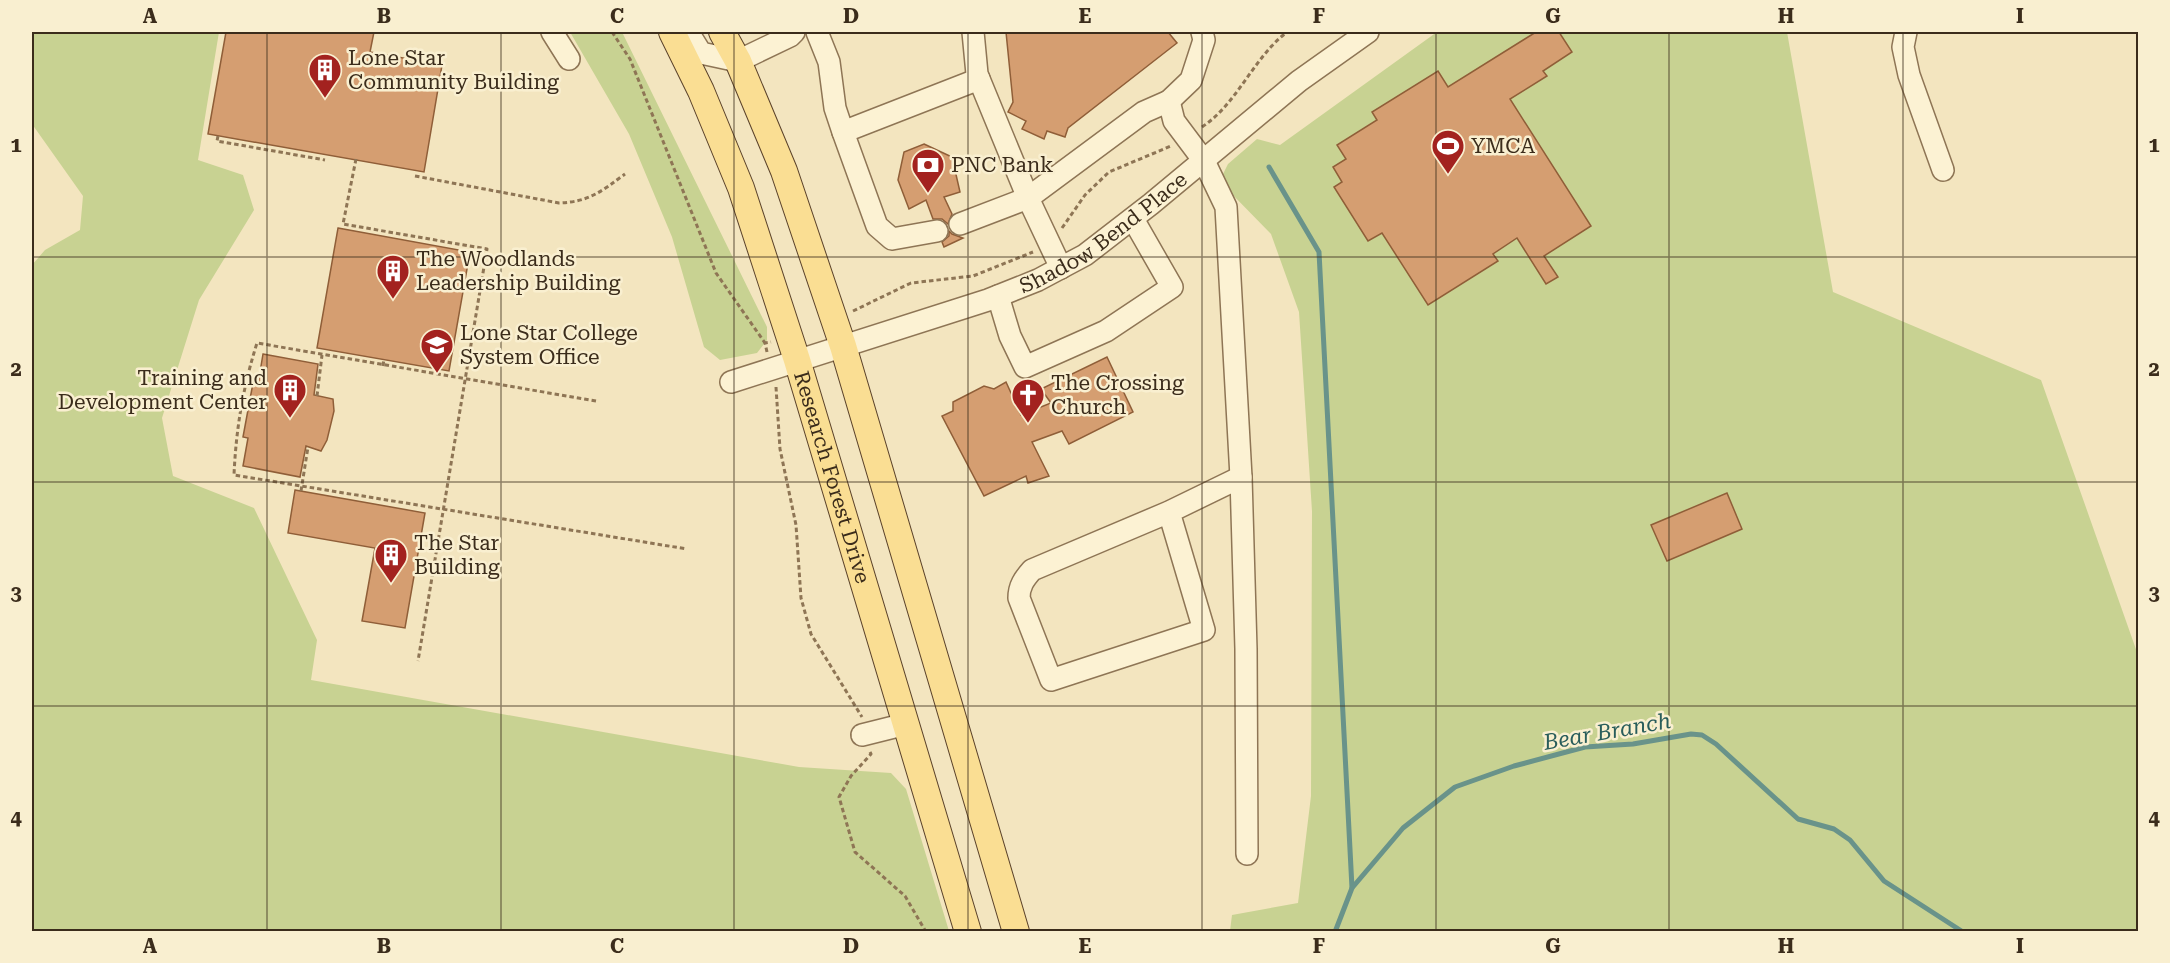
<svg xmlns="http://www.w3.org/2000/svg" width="2170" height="963" viewBox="0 0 2170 963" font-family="'Roboto Serif',serif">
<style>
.green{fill:#c8d292}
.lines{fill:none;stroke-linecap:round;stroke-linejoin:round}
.stream{stroke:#69938a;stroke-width:5}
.building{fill:#d59e71;stroke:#8f5e38;stroke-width:1.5}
.minor-casing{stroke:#8e7555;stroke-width:24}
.major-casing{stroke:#5b422a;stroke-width:28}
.path{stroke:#8e7555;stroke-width:3;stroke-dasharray:4.5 3;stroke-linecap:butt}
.minor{stroke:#fcf2d3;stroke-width:21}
.major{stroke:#fade93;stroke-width:26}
.grid{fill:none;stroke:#3b2c1b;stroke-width:1.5;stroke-opacity:0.55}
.labels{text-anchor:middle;stroke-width:5;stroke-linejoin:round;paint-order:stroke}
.poi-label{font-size:21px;fill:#3b2c1b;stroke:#f9efd0;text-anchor:start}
.street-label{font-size:21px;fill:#3b2c1b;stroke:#f9efd0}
.water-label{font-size:22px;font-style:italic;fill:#295d5b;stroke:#f9efd0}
.neatline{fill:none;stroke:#3b2c1b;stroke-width:2}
.grid-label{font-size:20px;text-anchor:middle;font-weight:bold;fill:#3b2c1b}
</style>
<rect width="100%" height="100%" fill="#f3e5bf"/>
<g class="green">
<polygon points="32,32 219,32 198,160 243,175 254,210 199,300 162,418 173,476 254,508 317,640 311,680 799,767 891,773 906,789 949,931 32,931 32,265 45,250 80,230 83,196 32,124"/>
<polygon points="570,32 622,32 767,327 767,340 757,353 720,360 704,347 672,237 629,134"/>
<polygon points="1437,32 1787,32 1833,292 2041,380 2138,655 2138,931 1230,931 1232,915 1298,903 1311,796 1312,511 1299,312 1271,234 1227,189 1223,174 1228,164 1257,139 1280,145"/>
</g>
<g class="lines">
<g class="stream">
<polyline points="1269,167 1319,252 1352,888"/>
<polyline points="1335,932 1352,888 1403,828 1455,787 1514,766 1585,747 1633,744 1691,734 1702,735 1716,744 1798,819 1834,829 1850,840 1884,881 1963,932"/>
</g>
</g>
<g class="building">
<polygon points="226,32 374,32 370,52 442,65 424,172 208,134"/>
<polygon points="1006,32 1168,32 1177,43 1068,128 1065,137 1047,131 1044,139 1022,129 1026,121 1008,112 1013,102"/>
<polygon points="1536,32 1559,32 1572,52 1543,71 1547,76 1510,99 1591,226 1544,256 1558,277 1546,284 1517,238 1493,254 1498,261 1428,305 1382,233 1368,241 1334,187 1342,182 1333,167 1346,159 1337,145 1377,120 1372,112 1438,71 1448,87"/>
<polygon points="924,144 952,157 960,192 944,197 952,214 948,224 942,219 933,219 926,200 909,209 898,180 904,152"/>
<polygon points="338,228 470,252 449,371 317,348"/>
<polygon points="949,231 952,234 963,238 944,247 942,242 949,236"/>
<polygon points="263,354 318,364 314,395 333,399 334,411 327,440 321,451 306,446 300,477 243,466 248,438 243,437 253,383 258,384"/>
<polygon points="1107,357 1133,412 1069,444 1062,431 1032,442 1049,476 1028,483 1026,476 984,496 942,416 953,411 953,402 984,386 994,389 1006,382 1021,415 1051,403 1041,389"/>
<polygon points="295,490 425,513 405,628 362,621 375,548 288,533"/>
<polygon points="1727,493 1742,529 1667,561 1651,525"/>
</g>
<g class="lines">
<g class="minor-casing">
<g id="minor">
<polyline points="552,32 569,59"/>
<polyline points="688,32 701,53 738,61 790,36 794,32"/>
<polyline points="817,32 829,62 835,108 843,132 979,79"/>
<polyline points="973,32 977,74 1028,198 1061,268"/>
<polyline points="1906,32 1903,47 1909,75 1943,170"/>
<polyline points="1169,101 1174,121 1204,161 1226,207 1241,477 1246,649 1247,854"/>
<polyline points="843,132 877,226 892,239 937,231"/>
<polyline points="960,224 1028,198 1144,112 1169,101 1191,80 1204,40 1202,32"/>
<polyline points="998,296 1010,336 1025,367 1106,331 1172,287 1133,219"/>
<path id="s1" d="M731 382 988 300 1038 280 1085 255 1151 204 1299 81 1368 32"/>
<path d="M1169 512 1204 630 1051 680 1019 598C1019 586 1024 579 1032 570L1169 512 1241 477"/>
<polyline points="862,735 906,724"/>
</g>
</g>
<g class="major-casing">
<g id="major">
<path id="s2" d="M672 32 701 91 741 188 797 360 968 932"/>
<polyline points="722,32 738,61 784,171 843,346 1016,932"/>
</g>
</g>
<g class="path">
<polyline points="612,32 630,59 716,273 765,343"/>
<path d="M1202 127C1238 103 1253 58 1287 32"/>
<polyline points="218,136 217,141 325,160"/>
<polyline points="356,159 343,224 487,249 418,661"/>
<path d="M415 176 559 203C589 202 602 191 625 174"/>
<polyline points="1062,228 1085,195 1109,172 1171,146"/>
<polyline points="853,311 911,283 973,276 1033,252"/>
<polyline points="767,352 765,343 771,342"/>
<polyline points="383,366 384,359"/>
<polyline points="776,387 780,449 796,525 801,598 811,634 862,717"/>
<polyline points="317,396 322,355"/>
<path d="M596 401 257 343C243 387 236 429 234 475L687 549"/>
<polyline points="301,491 308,447"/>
<polyline points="870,752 871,754 851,776 839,797 855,852 905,896 926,932"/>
</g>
<use href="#minor" class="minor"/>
<use href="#major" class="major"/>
</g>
<path class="grid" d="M267 32V932M501 32V932M734 32V932M968 32V932M1202 32V932M1436 32V932M1669 32V932M1903 32V932M32 257H2138M32 482H2138M32 706H2138"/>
<defs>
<g id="building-pin" transform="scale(1.725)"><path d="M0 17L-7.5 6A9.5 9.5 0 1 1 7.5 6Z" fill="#a3221f" stroke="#f9efd0"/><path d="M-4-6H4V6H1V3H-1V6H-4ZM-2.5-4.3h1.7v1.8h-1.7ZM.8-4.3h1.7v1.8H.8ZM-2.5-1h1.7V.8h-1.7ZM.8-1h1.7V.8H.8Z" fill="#fff"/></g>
<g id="stadium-pin" transform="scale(1.725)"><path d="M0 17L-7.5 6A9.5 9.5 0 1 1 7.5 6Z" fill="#a3221f" stroke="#f9efd0"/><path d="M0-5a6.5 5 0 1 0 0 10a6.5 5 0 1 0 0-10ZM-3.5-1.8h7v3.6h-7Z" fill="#fff"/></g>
<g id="bank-pin" transform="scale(1.725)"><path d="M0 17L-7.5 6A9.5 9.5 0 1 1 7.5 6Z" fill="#a3221f" stroke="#f9efd0"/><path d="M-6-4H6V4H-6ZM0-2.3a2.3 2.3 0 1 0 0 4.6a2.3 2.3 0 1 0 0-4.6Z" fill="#fff"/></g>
<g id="university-pin" transform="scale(1.725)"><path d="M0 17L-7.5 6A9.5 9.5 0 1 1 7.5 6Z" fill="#a3221f" stroke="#f9efd0"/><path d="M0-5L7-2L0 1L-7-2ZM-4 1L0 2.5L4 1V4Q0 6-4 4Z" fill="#fff"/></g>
<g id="church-pin" transform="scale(1.725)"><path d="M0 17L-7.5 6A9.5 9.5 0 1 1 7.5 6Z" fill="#a3221f" stroke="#f9efd0"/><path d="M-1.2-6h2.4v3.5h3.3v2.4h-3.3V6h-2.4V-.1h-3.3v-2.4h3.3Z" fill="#fff"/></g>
</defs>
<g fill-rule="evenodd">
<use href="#building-pin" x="325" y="70"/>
<use href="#stadium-pin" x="1448" y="146"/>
<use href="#bank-pin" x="928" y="165"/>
<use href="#building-pin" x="393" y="271"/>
<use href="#university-pin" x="437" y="345"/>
<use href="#building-pin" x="290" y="390"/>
<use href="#church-pin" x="1028" y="395"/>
<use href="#building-pin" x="391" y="555"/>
</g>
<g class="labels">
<g class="poi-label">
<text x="348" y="65">Lone Star<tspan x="348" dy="24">Community Building</tspan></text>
<text x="1471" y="153">YMCA</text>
<text x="951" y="172">PNC Bank</text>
<text x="416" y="266">The Woodlands<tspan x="416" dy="24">Leadership Building</tspan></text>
<text x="460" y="340">Lone Star College<tspan x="460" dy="24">System Office</tspan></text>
<text x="267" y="385" text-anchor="end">Training and<tspan x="267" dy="24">Development Center</tspan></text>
<text x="1051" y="390">The Crossing<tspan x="1051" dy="24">Church</tspan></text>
<text x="414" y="550">The Star<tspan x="414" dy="24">Building</tspan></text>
</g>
<g class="street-label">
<text dy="7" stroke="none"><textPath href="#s1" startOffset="404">Shadow Bend Place</textPath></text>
<text dy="7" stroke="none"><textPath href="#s2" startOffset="474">Research Forest Drive</textPath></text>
</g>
<g class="water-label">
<text transform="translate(1607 731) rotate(-10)" y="8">Bear Branch</text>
</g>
</g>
<rect width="2170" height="963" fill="none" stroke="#f9efd0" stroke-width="66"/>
<rect x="33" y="33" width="2104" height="897" class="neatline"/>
<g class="grid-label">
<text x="150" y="23">A</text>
<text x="384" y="23">B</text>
<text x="617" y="23">C</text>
<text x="851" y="23">D</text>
<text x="1085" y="23">E</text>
<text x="1319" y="23">F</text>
<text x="1553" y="23">G</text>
<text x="1786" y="23">H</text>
<text x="2020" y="23">I</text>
<text x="16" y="152">1</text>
<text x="2154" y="152">1</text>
<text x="16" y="376">2</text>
<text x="2154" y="376">2</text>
<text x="16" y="600">3</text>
<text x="2154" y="600">3</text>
<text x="16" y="825">4</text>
<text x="2154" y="825">4</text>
<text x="150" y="953">A</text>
<text x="384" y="953">B</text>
<text x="617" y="953">C</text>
<text x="851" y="953">D</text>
<text x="1085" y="953">E</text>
<text x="1319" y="953">F</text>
<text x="1553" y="953">G</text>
<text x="1786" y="953">H</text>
<text x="2020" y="953">I</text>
</g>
</svg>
